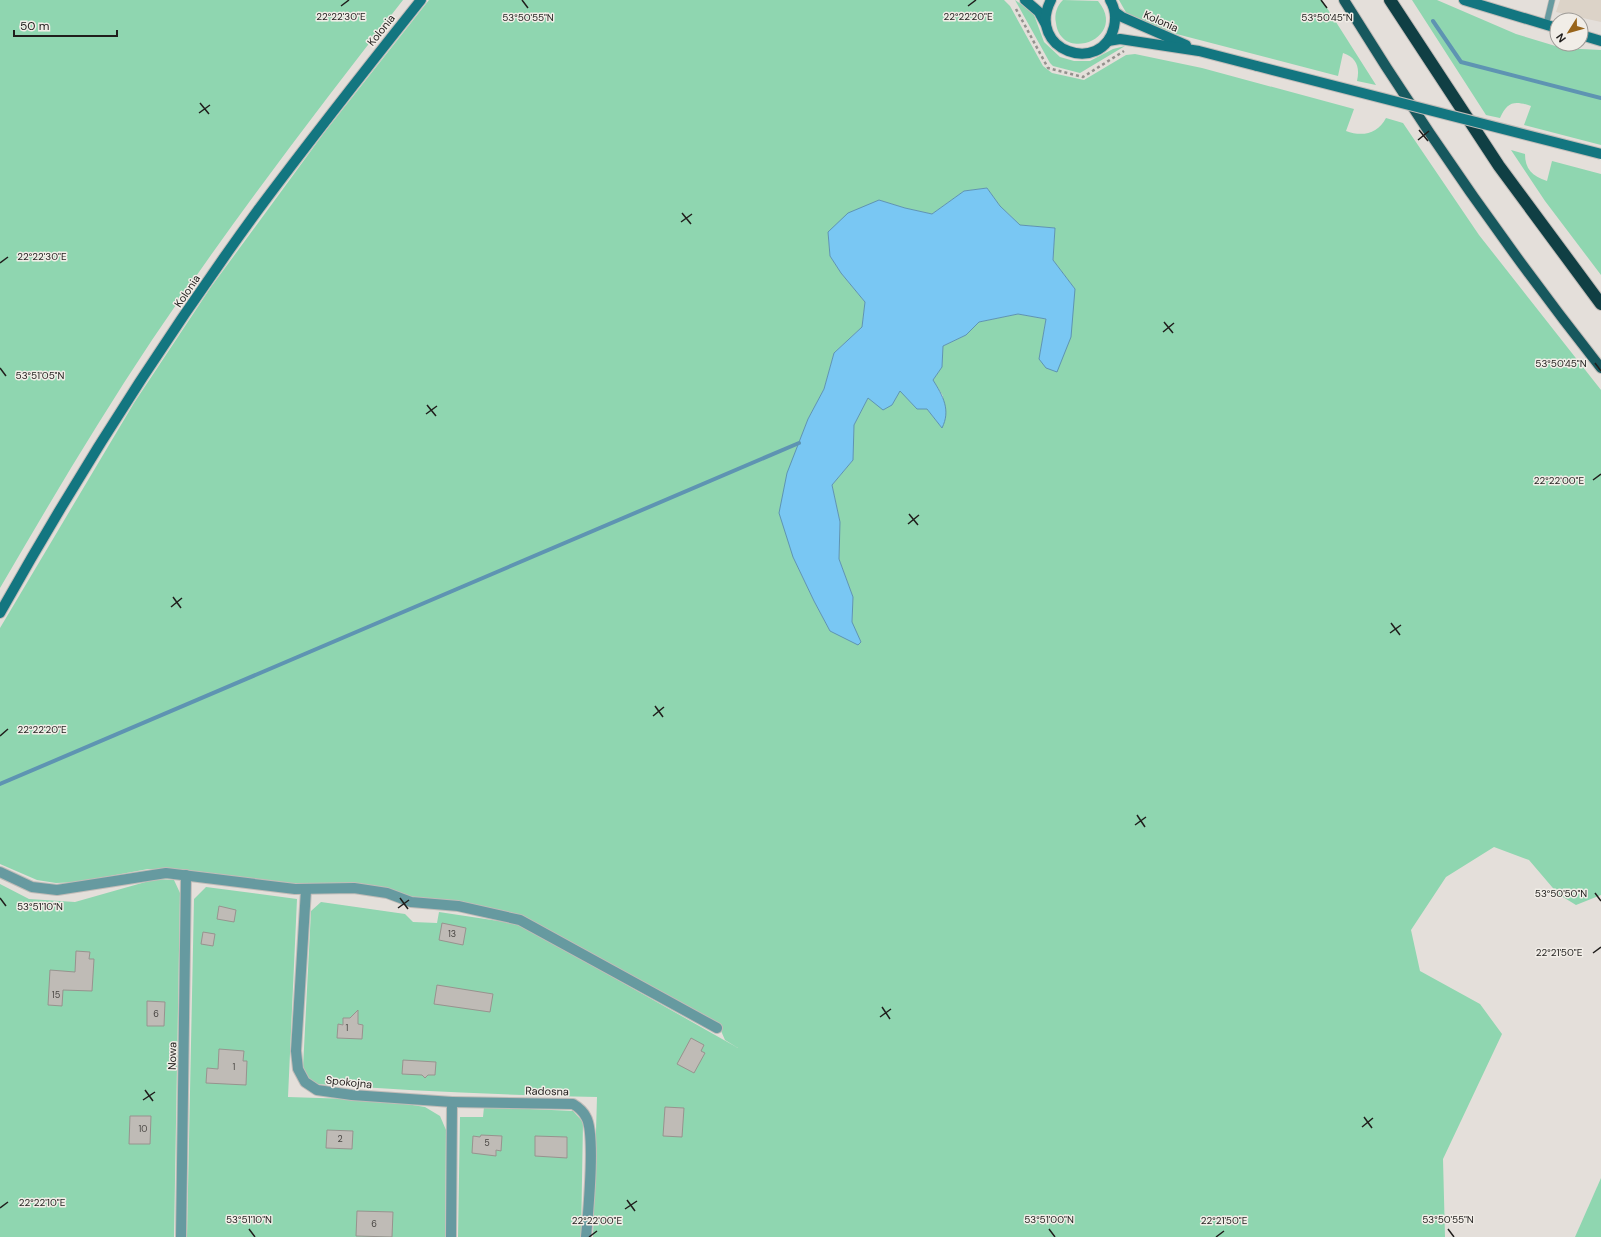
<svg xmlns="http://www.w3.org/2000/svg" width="1601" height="1237" viewBox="0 0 1601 1237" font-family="'DM Sans',sans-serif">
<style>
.built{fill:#dcd3c8}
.green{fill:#8fd6b0;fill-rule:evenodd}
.water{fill:#79c7f3;stroke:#5e94b2}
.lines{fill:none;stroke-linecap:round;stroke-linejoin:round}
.stream{stroke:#5e94b2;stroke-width:4}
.building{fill:#bfbbb6;stroke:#97938e}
.lane-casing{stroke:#c1bcb8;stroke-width:7}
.street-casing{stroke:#c1bcb8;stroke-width:12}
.secondary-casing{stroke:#c1bcb8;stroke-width:12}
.primary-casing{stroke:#c1bcb8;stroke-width:12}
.highway-casing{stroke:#c1bcb8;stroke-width:14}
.path{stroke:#94918d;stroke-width:2.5;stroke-dasharray:3 3;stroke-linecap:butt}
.lane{stroke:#669aa0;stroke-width:5.5}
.street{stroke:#669aa0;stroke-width:10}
.secondary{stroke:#137680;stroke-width:10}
.primary{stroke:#17585e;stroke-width:10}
.highway{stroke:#103f44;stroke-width:12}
.secondary-bridge-casing{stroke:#c1bcb8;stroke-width:12;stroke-linecap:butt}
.secondary-bridge{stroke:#137680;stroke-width:10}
.ticks{fill:none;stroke:#201e1c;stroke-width:1.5}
.labels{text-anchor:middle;stroke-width:3;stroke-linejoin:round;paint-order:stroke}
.number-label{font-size:9px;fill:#484542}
.street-label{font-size:11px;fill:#201e1c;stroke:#f1ede7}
.ticks-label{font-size:10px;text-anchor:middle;fill:#201e1c;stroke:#f1ede7;stroke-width:3;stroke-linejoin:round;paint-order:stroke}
</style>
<rect width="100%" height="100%" fill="#e4dfda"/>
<polygon class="built" points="1560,0 1601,0 1601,22 1556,12"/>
<g class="green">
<path d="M0 0H403C316 111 231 223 152 340 98 421 49 504 0 588Z"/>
<path d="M429 0H1004L1010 6 1043 66 1052 73 1084 80 1126 55 1135 54 1202 68 1354 109 1346 131C1362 137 1378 134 1386 118L1403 123 1479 235 1601 390V895L1576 905 1558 894 1529 860 1494 847 1446 877 1411 930 1420 971 1480 1004 1502 1034 1443 1159 1445 1237H593L597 1097C503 1095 410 1091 317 1084L308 1078 303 1068 311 911 321 902 405 914 413 922 437 923 439 912 519 924 738 1048 725 1040 718 1024 540 926 471 905 406 896 261 882 203 872 168 869H148L78 882 56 883 37 880 0 864V628L134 403 211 287 324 133ZM987 188 1000 206 1020 225 1055 228 1053 260 1075 289 1039 359 1046 319 1018 314 979 322 966 335 943 346 942 367 933 380 943 396 942 428 927 409H917L900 390 892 405 868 398 854 425 853 460 832 485 840 522 839 559 853 597 852 623 861 642 830 631 814 601 793 557 799 443 808 419 824 389 834 353 862 327 865 302 841 273 830 256 828 232 879 200 905 208 932 214 964 191Z"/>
<polygon points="1015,0 1033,12 1044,42 1060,57 1074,61 1090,61 1113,49 1125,46 1080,73 1053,66 1050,63"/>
<path d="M1063 0 1098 1C1129 38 1061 64 1056 23 1054 14 1057 6 1063 0Z"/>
<path d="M1119 0H1322L1376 85 1357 81C1360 67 1357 58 1343 53L1338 76 1161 30 1128 16Z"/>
<path d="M1412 0H1437L1516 34 1562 48 1601 50V145L1524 125 1531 106C1514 100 1507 102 1500 118L1486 115Z"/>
<path d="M1511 150 1525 154C1525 169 1532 176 1547 181L1552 161 1601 174V275L1545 201Z"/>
<polygon points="156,879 174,880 180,893 174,1237 0,1237 0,884 29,899 75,902"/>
<polygon points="206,887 297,899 288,1097 381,1100 425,1107 440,1116 446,1130 445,1237 187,1237 194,899"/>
<polygon points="484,1107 573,1111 583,1122 581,1237 458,1237 460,1117 483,1117"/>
<polygon points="1601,1178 1601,1237 1575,1237"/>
</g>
<path class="water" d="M987 188 1000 206 1020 225 1055 228 1053 260 1075 289 1071 337 1057 372 1046 368 1039 359 1046 319 1018 314 979 322 966 335 943 346 942 367 933 380C943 396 951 410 942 428L927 409H917L900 391 892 405 883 410 868 398 854 425 853 460 832 485 840 522 839 559 853 597 852 622 861 642 858 645 830 631 814 601 793 557 779 513 787 473 808 419 824 389 834 353 862 327 865 302 841 273 830 256 828 232 848 213 879 200 905 208 932 214 964 191Z"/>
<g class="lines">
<g class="stream">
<polyline points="1433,21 1461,62 1601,98"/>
<polyline points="0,784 799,443"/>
</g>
</g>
<g class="building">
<polygon points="219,906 236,910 234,922 217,919"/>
<polygon points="442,923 466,928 463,945 439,940"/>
<polygon points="203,932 215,934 213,946 201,944"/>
<polygon points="76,951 90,952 89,959 94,959 92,991 63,990 62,1006 48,1005 50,970 75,972"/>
<polygon points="437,985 493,994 490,1012 434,1004"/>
<polygon points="147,1001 165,1002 164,1026 147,1026"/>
<polygon points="358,1010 358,1024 363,1025 362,1039 337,1038 338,1024 343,1025 343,1018 350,1018"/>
<polygon points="691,1038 704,1045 701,1051 705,1053 694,1073 677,1064"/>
<polygon points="219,1049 244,1051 243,1061 247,1061 246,1085 206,1083 207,1068 218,1069"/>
<polygon points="403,1060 436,1062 435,1075 428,1075 425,1078 422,1075 402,1074"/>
<polygon points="665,1107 684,1108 682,1137 663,1136"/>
<polygon points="130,1116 151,1116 150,1144 129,1144"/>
<polygon points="327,1130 353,1131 352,1149 326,1148"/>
<polygon points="481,1135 502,1136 501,1151 496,1150 496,1156 472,1153 473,1136 480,1137"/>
<polygon points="535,1136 567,1137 567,1158 535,1156"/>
<polygon points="357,1211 393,1212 392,1237 356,1236"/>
</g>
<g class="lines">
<g class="lane-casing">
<polyline id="lane" points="1546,25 1552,0"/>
</g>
<g class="street-casing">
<g id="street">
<polyline points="0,872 32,887 57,890 166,873 295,889 354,888 387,893 411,902 458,906 520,920 717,1028"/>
<polyline points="306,890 296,1051 298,1069 305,1082 317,1090 352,1095 452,1102 451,1237"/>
<path d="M452 1102 573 1104C578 1107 583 1111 586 1117 596 1134 588 1213 586 1237"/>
<polyline points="181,1237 186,875"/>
</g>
</g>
<g class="secondary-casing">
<g id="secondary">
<polyline points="1025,0 1039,12 1045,23"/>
<path d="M1051 0C1025 50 1102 77 1114 27 1116 18 1115 8 1110 0"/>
<polyline points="1464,0 1557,28"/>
<polyline points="1115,12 1122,17 1186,45"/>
<polyline points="1581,35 1601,41"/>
<polyline points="1108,41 1120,39 1199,51 1257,66"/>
<path d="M0 613C78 474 164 339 258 210 311 139 366 69 421 0"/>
</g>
</g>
<g class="primary-casing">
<path id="primary" d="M1344 0C1423 128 1508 250 1601 368"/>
</g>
<g class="highway-casing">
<polyline id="highway" points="1390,0 1499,166 1601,304"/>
</g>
<polyline class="path" points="1016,9 1048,68 1083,77 1124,51"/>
<use href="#lane" class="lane"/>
<use href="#street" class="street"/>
<use href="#secondary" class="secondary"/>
<use href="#primary" class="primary"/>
<use href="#highway" class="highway"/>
<g class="secondary-bridge-casing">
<polyline id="secondary-bridge" points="1257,66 1601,154"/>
</g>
<use href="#secondary-bridge" class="secondary-bridge"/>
</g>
<path class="ticks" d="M522 0 528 8M1321 0 1327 8M341 6 349 0M968 6 976 0M200 103 209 114M199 113 210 105M1419 130 1428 141M1418 140 1429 131M682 213 691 224M681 222 692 214M0 263 8 257M1164 322 1173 333M1163 332 1174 323M1595 363 1601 371M0 368 6 376M427 405 436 416M426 414 437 406M1593 480 1601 474M909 514 918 525M908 524 919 515M173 597 181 608M171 607 182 598M1391 623 1400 635M1390 633 1401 625M655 706 663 717M653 716 664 707M0 736 8 729M1137 815 1145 827M1135 825 1146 817M1595 893 1601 901M0 898 6 906M400 898 408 909M398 908 409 900M1593 953 1601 947M882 1007 890 1019M880 1017 891 1009M145 1090 153 1101M143 1100 155 1092M1364 1117 1372 1128M1362 1127 1373 1118M627 1200 635 1211M0 1208 8 1202M625 1209 637 1201M249 1229 255 1237M1049 1229 1055 1237M1448 1229 1454 1237M589 1237 597 1231M1216 1237 1224 1231"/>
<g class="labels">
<g class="number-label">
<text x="452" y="937">13</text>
<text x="56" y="998">15</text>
<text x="156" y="1017">6</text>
<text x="347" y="1031">1</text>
<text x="234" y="1070">1</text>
<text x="143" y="1132">10</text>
<text x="340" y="1142">2</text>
<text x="487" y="1146">5</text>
<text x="374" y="1227">6</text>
</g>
<g class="street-label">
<text transform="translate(1161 21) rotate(24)" y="4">Kolonia</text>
<text transform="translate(381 30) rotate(-51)" y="4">Kolonia</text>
<text transform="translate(187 291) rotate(-56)" y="4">Kolonia</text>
<text transform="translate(172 1056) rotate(-89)" y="4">Nowa</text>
<text transform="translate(349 1082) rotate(6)" y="4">Spokojna</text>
<text transform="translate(547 1091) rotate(1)" y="4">Radosna</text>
</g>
</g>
<g class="ticks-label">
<text x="341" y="20">22°22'30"E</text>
<text x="968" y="20">22°22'20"E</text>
<text x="528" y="21">53°50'55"N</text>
<text x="1327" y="21">53°50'45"N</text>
<text x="42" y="260">22°22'30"E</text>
<text x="1561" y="367">53°50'45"N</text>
<text x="40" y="379">53°51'05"N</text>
<text x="1559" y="484">22°22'00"E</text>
<text x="42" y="733">22°22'20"E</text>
<text x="1561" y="897">53°50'50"N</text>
<text x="40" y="910">53°51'10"N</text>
<text x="1559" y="956">22°21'50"E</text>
<text x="42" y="1206">22°22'10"E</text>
<text x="249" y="1223">53°51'10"N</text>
<text x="1049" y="1223">53°51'00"N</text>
<text x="1448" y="1223">53°50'55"N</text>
<text x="597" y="1224">22°22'00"E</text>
<text x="1224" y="1224">22°21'50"E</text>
</g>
<g transform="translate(1569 32) rotate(233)"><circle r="19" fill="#f1ede7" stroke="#9d9a96"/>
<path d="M0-3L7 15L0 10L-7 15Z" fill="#98641a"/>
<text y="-6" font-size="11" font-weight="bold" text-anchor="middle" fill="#201e1c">N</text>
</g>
<path d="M14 30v6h103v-6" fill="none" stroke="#201e1c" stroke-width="2"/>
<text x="20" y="30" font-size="12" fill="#201e1c" stroke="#f1ede7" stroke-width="3" paint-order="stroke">50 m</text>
</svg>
